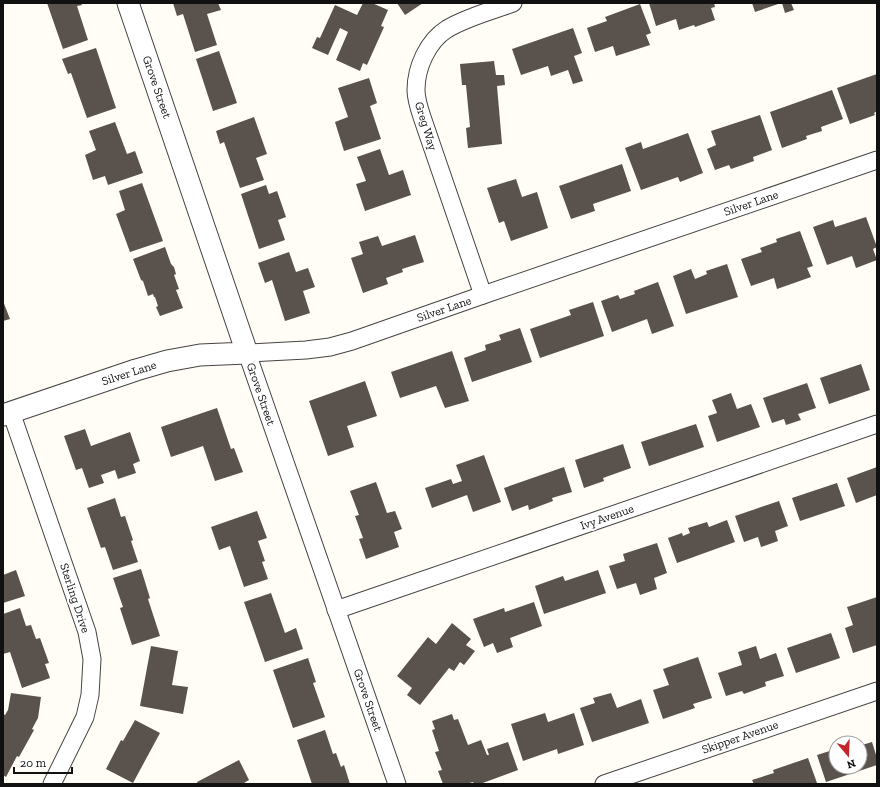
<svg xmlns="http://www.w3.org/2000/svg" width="880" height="787" viewBox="0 0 880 787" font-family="'Zilla Slab',serif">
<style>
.building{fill:#5a524d}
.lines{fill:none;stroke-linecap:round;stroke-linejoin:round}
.minor-casing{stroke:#444;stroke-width:19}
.tertiary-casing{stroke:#444;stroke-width:23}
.minor{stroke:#fff;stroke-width:17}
.tertiary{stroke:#fff;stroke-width:21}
.labels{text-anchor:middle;stroke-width:4;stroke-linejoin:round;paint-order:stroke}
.street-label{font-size:12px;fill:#111;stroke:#fff}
</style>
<rect width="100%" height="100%" fill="#fffdf5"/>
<g class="building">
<polygon points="47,3 81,3 82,5 77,6 88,40 63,49"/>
<polygon points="173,3 218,3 221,10 207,14 217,45 195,52 183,14 177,16"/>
<polygon points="363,3 372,3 388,10 381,26 384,27 367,65 363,63 360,71 336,60 348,32 340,28 328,55 312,48 317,37 320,38 335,5 357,15"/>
<polygon points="397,3 423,3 405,15"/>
<polygon points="649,3 714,3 715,7 711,8 715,20 695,27 694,25 679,30 676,19 656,26"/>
<polygon points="752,3 781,3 755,12"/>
<polygon points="782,3 791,3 794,10 785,13"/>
<polygon points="640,4 651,33 646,35 650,45 616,56 613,46 595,52 587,28 607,21 605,17"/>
<polygon points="573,28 582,53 574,56 583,81 573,84 568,70 551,76 548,66 521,75 512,49"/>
<polygon points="96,48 116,108 87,118 71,73 68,74 62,59"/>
<polygon points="219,51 237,103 213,111 196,59"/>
<polygon points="494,61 496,75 504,75 505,85 497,86 502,144 468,148 466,128 470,127 466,85 462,85 460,64"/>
<polygon points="877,74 877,111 874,113 875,115 850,124 837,88"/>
<polygon points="369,78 377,103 370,106 381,139 344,151 335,122 348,117 338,88"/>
<polygon points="832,90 843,119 821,127 822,131 806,136 807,139 782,148 770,112"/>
<polygon points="760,115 772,150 753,157 754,161 731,169 729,165 715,170 707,149 716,145 711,131"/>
<polygon points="254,117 267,154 256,158 264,180 240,188 224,142 220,144 216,131"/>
<polygon points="115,122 127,154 135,151 143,173 108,185 105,176 93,180 85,155 96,150 89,131"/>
<polygon points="688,133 703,173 680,182 678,177 641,190 625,148 641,142 643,149"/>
<polygon points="380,149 389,175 403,170 411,195 365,211 356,184 366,181 357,157"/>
<polygon points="622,164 631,191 593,204 595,211 571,219 559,186"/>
<polygon points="516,179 522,197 537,192 548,228 511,241 504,221 499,223 487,188"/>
<polygon points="142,183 163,241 130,252 116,214 125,210 119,191"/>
<polygon points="266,185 269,194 277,191 286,217 278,220 285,240 259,249 241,194"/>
<polygon points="866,217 877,247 873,249 877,260 856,268 852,256 827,265 813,227 833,220 835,227"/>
<polygon points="800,231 813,266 807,268 811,277 777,289 774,278 751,286 741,259 762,252 760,248 777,242 776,239"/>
<polygon points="415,235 424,262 402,269 403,272 386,278 388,284 363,293 351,258 363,254 359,242 378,236 382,246"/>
<polygon points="165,247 171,264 174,267 176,274 174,275 179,289 176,290 183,308 160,316 156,307 158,306 155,297 154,297 153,294 148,296 143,281 141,280 133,259"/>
<polygon points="289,252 296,272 308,268 315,287 303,291 310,313 285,321 272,280 265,283 258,263"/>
<polygon points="727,264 738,297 686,314 673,276 691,269 695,279 707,274 706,271"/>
<polygon points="658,282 674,326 652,334 647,319 612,332 601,301 618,295 620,299 635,294 634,291"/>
<polygon points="3,301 10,319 3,321"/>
<polygon points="593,302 604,336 540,358 530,329 571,315 569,310"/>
<polygon points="520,328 532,362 472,382 464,358 486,350 485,345 501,340 499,335"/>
<polygon points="452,351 469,401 445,408 436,386 400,398 391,372"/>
<polygon points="861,364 870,390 829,404 820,378"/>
<polygon points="365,381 377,416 347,426 354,447 328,456 309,401"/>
<polygon points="807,383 816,408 798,414 801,420 786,425 784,419 772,423 763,398"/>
<polygon points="731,393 737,409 751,404 760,427 717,442 708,416 717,413 712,400"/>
<polygon points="217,408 231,449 234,448 243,472 215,481 203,446 171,457 161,427"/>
<polygon points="696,424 704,447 649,466 641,442"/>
<polygon points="85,429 91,446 130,432 140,461 133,464 136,473 118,479 115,470 101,475 104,483 89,488 82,468 76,470 64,436"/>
<polygon points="623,444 631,468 603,478 604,481 584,488 575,460"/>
<polygon points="484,455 501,502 473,512 467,495 432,508 425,488 451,479 453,484 462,481 456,465"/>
<polygon points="564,467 572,492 552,498 553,501 529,510 528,505 512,511 504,488"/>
<polygon points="877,467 877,495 856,503 847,478"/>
<polygon points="376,482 387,513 395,511 402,529 394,532 399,547 366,559 359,539 363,538 355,516 359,515 350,491"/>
<polygon points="837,483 845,506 800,521 792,498"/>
<polygon points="115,498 121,517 125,516 133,540 131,541 138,562 113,570 105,547 101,548 87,508"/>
<polygon points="779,501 788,526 775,531 778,541 761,547 758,537 744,542 735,516"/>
<polygon points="257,511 267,538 258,541 265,561 262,562 268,579 244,587 230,546 219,550 211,527"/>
<polygon points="727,520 735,542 677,563 668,538 682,533 683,536 690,533 688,528 707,522 709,527"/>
<polygon points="657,543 667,573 654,578 657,589 640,595 636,583 617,589 609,566 625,561 623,554"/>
<polygon points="141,569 150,598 148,599 160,636 132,645 120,608 123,607 113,578"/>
<polygon points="16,570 25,596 3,603 3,575"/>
<polygon points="598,570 606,593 544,614 535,586 563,576 565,581"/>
<polygon points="271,593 285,633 296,628 303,649 265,662 244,602"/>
<polygon points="877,597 877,645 853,653 845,628 853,625 847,607"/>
<polygon points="534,602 542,626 510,638 513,647 497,653 493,643 484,647 473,619 504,608 505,612"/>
<polygon points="20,608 26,626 31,625 36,639 40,638 49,663 45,664 50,678 22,688 10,652 3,654 3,614"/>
<polygon points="452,623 471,639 466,645 475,651 464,665 460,662 454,671 449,668 420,705 407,695 412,688 397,676 428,637 436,644"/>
<polygon points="831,633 840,658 796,673 787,648"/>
<polygon points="151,646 178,651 172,685 188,687 183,714 140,706"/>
<polygon points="756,646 760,659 776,653 784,676 765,682 766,686 744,694 742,691 726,696 718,673 742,665 738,652"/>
<polygon points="698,657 712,698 693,704 695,708 663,719 653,690 669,685 663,669"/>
<polygon points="308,658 316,682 313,683 325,717 293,728 273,670"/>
<polygon points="11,693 41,697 38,718 32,729 34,730 19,757 17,756 6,777 3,775 3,714 5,715 8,710"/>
<polygon points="611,693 617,708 641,699 649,723 592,742 580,708 595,703 593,698"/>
<polygon points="545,713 548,722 574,713 584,745 558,754 557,749 523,761 511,724"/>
<polygon points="452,714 454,720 458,719 468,745 481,740 487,755 489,755 487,749 508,742 518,770 480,784 474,784 473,782 466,784 443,784 438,771 442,770 435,752 439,751 432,730 435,729 432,721"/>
<polygon points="135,720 160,733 133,783 106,769 121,740 123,741"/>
<polygon points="325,730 333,754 336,753 341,767 344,765 350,784 312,784 297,740"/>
<polygon points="860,740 862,745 872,742 877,758 877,765 826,782 817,755 836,749 836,767 860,767 860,743 853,743"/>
<polygon points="808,758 817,783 813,784 754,784 752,780 774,773 773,770"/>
<polygon points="239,760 249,780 244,783 245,784 198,784 197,782"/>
</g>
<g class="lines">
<g class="minor-casing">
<g id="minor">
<path d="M483 295 422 117C419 108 416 99 416 90 416 67 428 41 447 29 467 17 491 11 513 3"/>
<polyline points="11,412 87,632 92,659 90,695 85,717 52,784"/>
<polyline points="336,610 877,424"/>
<polyline points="397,784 247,353 306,350 330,347 352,341 483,295 877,160"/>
<polyline points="604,784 877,691"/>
</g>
</g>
<g class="tertiary-casing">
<polyline id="tertiary" points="3,415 136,370 167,361 200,355 247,353 128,3"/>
</g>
<use href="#minor" class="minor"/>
<use href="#tertiary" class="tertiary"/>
</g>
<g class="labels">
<g class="street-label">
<text transform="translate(157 87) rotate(71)" y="4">Grove Street</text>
<text transform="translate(426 126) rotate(73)" y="4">Greg Way</text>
<text transform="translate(751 203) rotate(-19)" y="4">Silver Lane</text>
<text transform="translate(444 309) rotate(-19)" y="4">Silver Lane</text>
<text transform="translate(129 373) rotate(-18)" y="4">Silver Lane</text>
<text transform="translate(261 394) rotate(71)" y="4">Grove Street</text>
<text transform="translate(607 517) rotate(-19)" y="4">Ivy Avenue</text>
<text transform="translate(75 598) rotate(72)" y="4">Sterling Drive</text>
<text transform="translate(368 700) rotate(71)" y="4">Grove Street</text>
<text transform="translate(740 737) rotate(-19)" y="4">Skipper Avenue</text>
</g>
</g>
<rect width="880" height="787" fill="none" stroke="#111111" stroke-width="8"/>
<g transform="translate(848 755) rotate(161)"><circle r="19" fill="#ffffff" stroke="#a0a0a0"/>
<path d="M0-3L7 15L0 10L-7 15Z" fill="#c4262e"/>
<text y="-6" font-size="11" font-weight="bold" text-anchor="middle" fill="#111111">N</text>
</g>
<path d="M14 767v6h58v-6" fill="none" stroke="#111111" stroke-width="2"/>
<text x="20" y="767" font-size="12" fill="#111111" stroke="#ffffff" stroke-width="3" paint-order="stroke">20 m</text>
</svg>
